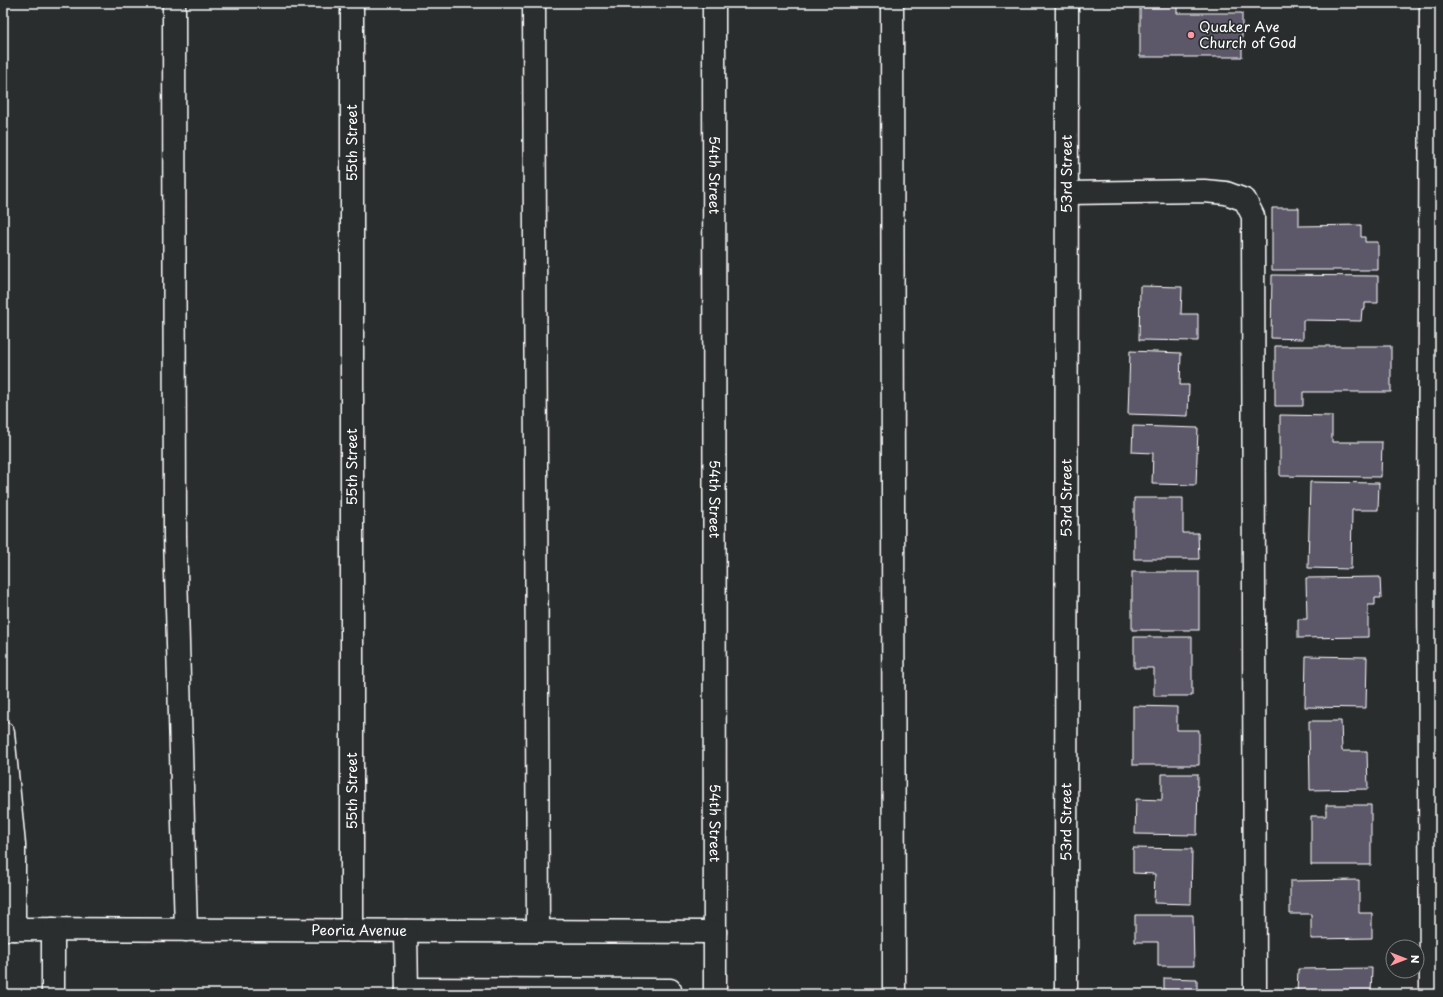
<svg xmlns="http://www.w3.org/2000/svg" width="1443" height="997" viewBox="0 0 1443 997" font-family="'Playpen Sans',sans-serif">
<style>
.building{fill:#5d5869;stroke:#fff}
.lines{fill:none;stroke-linecap:round;stroke-linejoin:round}
.minor-casing{stroke:#fff;stroke-width:25}
.minor{stroke:#2a2d2e;stroke-width:22}
.poi-dot{fill:#ff9aa2;stroke:#2a2d2e;stroke-width:1.5}
.labels{text-anchor:middle;stroke-width:3.5;stroke-linejoin:round;paint-order:stroke}
.poi-label{font-size:14px;fill:#fff;stroke:#2a2d2e;text-anchor:start}
.street-label{font-size:14px;fill:#fff;stroke:#2a2d2e}
</style>
<rect width="100%" height="100%" fill="#2a2d2e"/>
<filter id="ink" filterUnits="userSpaceOnUse"><feTurbulence type="fractalNoise" baseFrequency=".025" numOctaves="2"/><feDisplacementMap in="SourceGraphic" scale="8" xChannelSelector="R" yChannelSelector="G"/><feConvolveMatrix kernelMatrix="1 2 1 2 8 2 1 2 1" color-interpolation-filters="sRGB"/></filter>
<g filter="url(#ink)">
<g class="building">
<polygon points="1140,3 1177,3 1177,13 1242,13 1242,57 1140,57"/>
<polygon points="1272,208 1299,208 1299,226 1361,225 1361,237 1365,237 1365,242 1378,242 1378,270 1272,270"/>
<polygon points="1272,275 1378,276 1378,303 1365,303 1365,309 1362,309 1361,321 1303,320 1303,339 1271,338"/>
<polygon points="1140,286 1182,287 1181,314 1198,314 1198,341 1139,340"/>
<polygon points="1275,346 1391,346 1391,392 1303,392 1303,406 1275,406"/>
<polygon points="1130,351 1181,353 1180,385 1189,385 1188,416 1128,414"/>
<polygon points="1280,415 1332,416 1332,442 1382,442 1381,477 1280,476"/>
<polygon points="1133,426 1198,428 1196,485 1152,484 1153,453 1132,452"/>
<polygon points="1310,482 1379,483 1378,510 1352,510 1351,569 1308,568"/>
<polygon points="1134,498 1183,498 1183,533 1198,533 1199,559 1134,559"/>
<rect x="1132" y="572" width="67" height="58"/>
<polygon points="1380,577 1381,598 1375,598 1375,605 1368,605 1368,637 1298,638 1298,619 1307,619 1306,578"/>
<polygon points="1134,637 1192,637 1192,696 1154,696 1154,668 1134,668"/>
<polygon points="1306,656 1367,657 1366,708 1305,707"/>
<polygon points="1133,706 1177,707 1177,730 1199,730 1199,765 1133,765"/>
<polygon points="1309,721 1341,721 1342,751 1367,751 1368,789 1310,790"/>
<polygon points="1162,774 1198,774 1197,835 1135,834 1136,799 1162,800"/>
<polygon points="1326,805 1371,805 1371,865 1311,865 1311,816 1326,816"/>
<polygon points="1133,848 1192,849 1191,904 1154,903 1155,874 1133,873"/>
<polygon points="1359,880 1359,913 1372,913 1372,938 1311,939 1311,914 1290,914 1290,881"/>
<polygon points="1135,915 1193,915 1194,966 1158,966 1158,942 1135,942"/>
<polygon points="1372,968 1371,994 1297,994 1298,969"/>
<polygon points="1164,978 1197,979 1197,994 1164,994"/>
</g>
<g class="lines">
<g class="minor-casing">
<g id="minor">
<polyline points="174,3 175,536 186,930"/>
<polyline points="352,3 352,931"/>
<polyline points="534,3 538,931"/>
<path id="s1" d="M714 3 715 994"/>
<polyline points="892,3 894,994"/>
<polyline points="1067,193 1204,191 1226,193 1245,200 1253,216 1255,994"/>
<polyline points="3,733 14,845 14,929"/>
<path id="s2" d="M3 929 715 932"/>
<polyline points="53,929 53,994"/>
<polyline points="406,931 407,994"/>
<polyline points="407,989 670,990 670,994"/>
<path id="s3" d="M1066 994 1067 3"/>
<polyline points="1431,994 1429,566 1431,3"/>
</g>
</g>
<use href="#minor" class="minor"/>
</g>
</g>
<circle class="poi-dot" cx="1191" cy="35" r="4"/>
<g class="labels">
<g class="poi-label">
<text x="1199" y="32">Quaker Ave<tspan x="1199" dy="16">Church of God</tspan></text>
</g>
<g class="street-label">
<text transform="translate(352 143) rotate(-90)" y="5">55th Street</text>
<text dy="5" stroke="none"><textPath href="#s1" startOffset="172">54th Street</textPath></text>
<text dy="5" stroke="none"><textPath href="#s3" startOffset="820">53rd Street</textPath></text>
<text transform="translate(352 467) rotate(-90)" y="5">55th Street</text>
<text dy="5" stroke="none"><textPath href="#s3" startOffset="496">53rd Street</textPath></text>
<text dy="5" stroke="none"><textPath href="#s1" startOffset="496">54th Street</textPath></text>
<text transform="translate(352 791) rotate(-90)" y="5">55th Street</text>
<text dy="5" stroke="none"><textPath href="#s1" startOffset="820">54th Street</textPath></text>
<text dy="5" stroke="none"><textPath href="#s3" startOffset="172">53rd Street</textPath></text>
<text dy="5" stroke="none"><textPath href="#s2" startOffset="356">Peoria Avenue</textPath></text>
</g>
</g>
<rect width="1443" height="997" fill="none" stroke="#2a2d2e" stroke-width="16"/>
<rect x="8" y="8" width="1427" height="981" fill="none" stroke="#fff" stroke-width="1.5" filter="url(#ink)"/>
<g transform="translate(1405 959) rotate(90)"><circle r="19" fill="#2a2d2e" stroke="#7f8182"/>
<path d="M0-3L7 15L0 10L-7 15Z" fill="#ff9aa2"/>
<text y="-6" font-size="11" font-weight="bold" text-anchor="middle" fill="#ffffff">N</text>
</g>
</svg>
